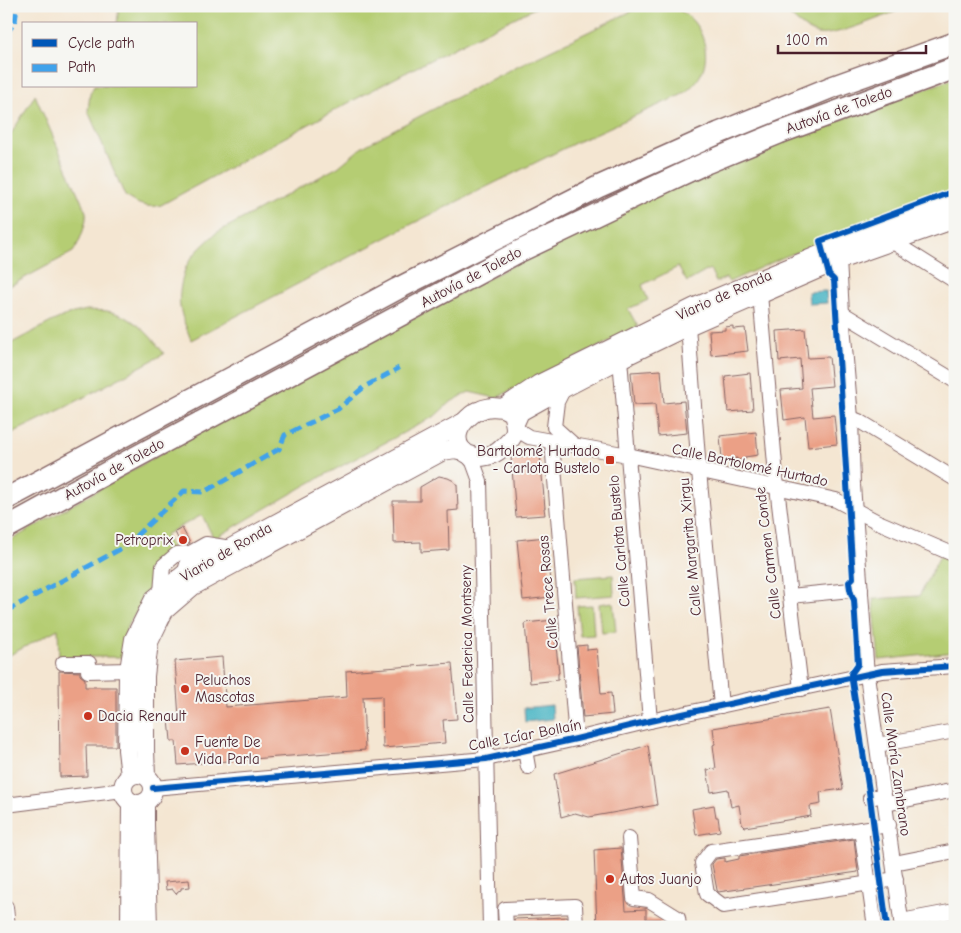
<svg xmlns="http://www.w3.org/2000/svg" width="961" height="933" viewBox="0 0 961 933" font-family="'Comic Neue',sans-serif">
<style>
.green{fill:#b5cd73;stroke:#80764f}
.water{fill:#48b5c5;stroke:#496a78}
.building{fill:#eba086}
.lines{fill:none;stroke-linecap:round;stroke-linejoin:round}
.minor-casing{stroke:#866565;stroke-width:16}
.major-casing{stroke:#866565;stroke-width:20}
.highway-casing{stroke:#866565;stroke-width:24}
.minor{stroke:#fff;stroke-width:14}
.major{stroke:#fff;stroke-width:18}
.highway{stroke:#fff;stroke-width:21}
.quiet{stroke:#40a2eb;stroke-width:5;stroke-dasharray:10 5;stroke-linecap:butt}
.cycleway-casing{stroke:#f6f6f2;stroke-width:9}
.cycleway{stroke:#0057b8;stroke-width:6}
.poi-dot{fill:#c8321e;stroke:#f6f6f2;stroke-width:2}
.labels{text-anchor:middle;stroke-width:4;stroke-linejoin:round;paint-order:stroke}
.street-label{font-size:15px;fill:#4a1f2b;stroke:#f6f6f2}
.poi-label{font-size:15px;fill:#4a1f2b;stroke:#f6f6f2;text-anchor:start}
</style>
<rect width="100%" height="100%" fill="#f6f6f2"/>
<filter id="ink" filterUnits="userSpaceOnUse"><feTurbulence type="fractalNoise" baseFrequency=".02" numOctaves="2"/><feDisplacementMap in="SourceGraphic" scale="10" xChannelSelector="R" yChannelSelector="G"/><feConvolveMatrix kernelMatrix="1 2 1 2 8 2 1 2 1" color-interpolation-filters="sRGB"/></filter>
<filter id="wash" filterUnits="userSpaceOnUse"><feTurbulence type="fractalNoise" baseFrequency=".0096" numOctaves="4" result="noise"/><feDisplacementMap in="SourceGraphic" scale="20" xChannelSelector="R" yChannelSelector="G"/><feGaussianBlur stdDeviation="1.12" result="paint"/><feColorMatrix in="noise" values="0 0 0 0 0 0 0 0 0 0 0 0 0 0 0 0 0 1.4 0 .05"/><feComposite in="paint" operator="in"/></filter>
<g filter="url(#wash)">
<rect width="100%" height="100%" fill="#f4e6d2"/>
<g class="green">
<path d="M119 6H539C410 67 286 137 161 205 149 209 135 204 125 196L88 111 90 94 94 86H196V24H117Z"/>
<path d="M648 6C654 6 661 5 668 6 698 12 715 50 700 76 695 84 689 90 681 95L577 142 410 225 191 340C187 329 182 319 180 307 178 296 182 275 187 265 194 252 206 243 216 233L338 167 361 148 391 131 517 66 636 9Z"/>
<path d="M785 6H910C890 13 835 38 817 34 811 32 805 28 800 24 794 20 787 13 785 6Z"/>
<polygon points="955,78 955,191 818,242 818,245 786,256 729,282 726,278 716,282 710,269 687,282 678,267 642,285 648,300 628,309 638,327 496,398 469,392 449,403 435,416 306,485 214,539 202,515 165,535 175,553 160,560 154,586 127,626 122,657 59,657 58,629 6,657 6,543 176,445 568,236 669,189 788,139"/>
<path d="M35 95 86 212C88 221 79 244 73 252L6 288V142Z"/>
<path d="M87 310C94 311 101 310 107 311 133 316 149 333 164 354L66 407 6 436V346L53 321 69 314Z"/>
<polygon points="940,556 955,562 955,652 879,660 873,599 919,596"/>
<polygon points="613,575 614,595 576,598 575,578"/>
<polygon points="613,602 616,632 602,633 599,604"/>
<polygon points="592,605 594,635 580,636 577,606"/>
</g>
<g class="water">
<polygon points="826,291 827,303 809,304 808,292"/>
<polygon points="552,705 553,719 525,722 524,708"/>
</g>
<g id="blocks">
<g class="building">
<polygon points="733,326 733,329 745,328 748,351 711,355 709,331 725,330 725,327"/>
<polygon points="805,329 808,358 829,357 832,386 810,388 813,417 834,415 837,444 808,447 805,417 784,420 781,390 802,388 800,359 779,361 777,331"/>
<polygon points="661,370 664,403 684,401 687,433 658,436 655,404 634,405 631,372"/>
<polygon points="750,373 753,410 728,412 725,376"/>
<polygon points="756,432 758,455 745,457 746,459 737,460 737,458 722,459 720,436"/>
<polygon points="540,454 545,508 544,508 545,515 516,517 511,457"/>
<polygon points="439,476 448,478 454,481 457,485 458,510 448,511 449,550 421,552 421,542 394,543 393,501 420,501 420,487"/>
<polygon points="182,528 190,543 187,544 181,545 175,532"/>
<polygon points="546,537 552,590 551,590 551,597 523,600 517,540"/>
<polygon points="554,620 556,637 555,637 559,673 558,673 558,680 530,683 525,623"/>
<polygon points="587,645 587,650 597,649 601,694 611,693 613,714 583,717 577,646"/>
<polygon points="222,657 226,707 347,697 346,671 452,663 457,719 443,720 445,743 383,748 382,696 363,697 365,750 178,765 176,741 171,741 169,719 179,718 175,661"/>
<polygon points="59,671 80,672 80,675 85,679 85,687 116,687 116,746 86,746 87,776 60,777"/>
<polygon points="830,709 843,789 820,792 821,804 810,806 811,816 745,827 742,824 739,805 731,807 728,789 711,792 707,770 716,769 713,745 715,744 713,728"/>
<polygon points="648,745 657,805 589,817 575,813 561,817 554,774"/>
<polygon points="714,805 716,817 718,817 720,831 696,835 692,809"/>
<polygon points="854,839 858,872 718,892 717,890 712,864 716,859 725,858 725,862 739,859 739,856"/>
<polygon points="621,848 626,910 646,909 646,919 661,919 662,927 597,927 594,850"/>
<polygon points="189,880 190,887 181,888 181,890 178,891 176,894 172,889 166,890 165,882"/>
<polygon points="567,917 567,927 515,927 514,919"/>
</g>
</g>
</g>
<g filter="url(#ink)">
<use href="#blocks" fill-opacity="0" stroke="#866565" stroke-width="1"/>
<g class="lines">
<g class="minor-casing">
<g id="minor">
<polyline points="893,242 955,281"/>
<polyline points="836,250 839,260 842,313 851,418 853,485 867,675 902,927"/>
<polyline points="760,294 777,487 801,689"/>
<polyline points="842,313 955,381"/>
<polyline points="688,326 699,471 721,706"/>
<polyline points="620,359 650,721"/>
<polyline points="564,388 557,402 554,427 574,445"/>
<polyline points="851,418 861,422 955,479"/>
<polyline points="516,429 529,437 628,455 836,500 876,521 955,555"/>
<polyline points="552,442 576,739"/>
<polyline points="467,455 473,462 480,481 490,927"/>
<polyline points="184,575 190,553 206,544 231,548"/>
<polyline points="161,593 163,566 177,554 190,553"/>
<polyline points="790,596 861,589"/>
<polyline points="63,663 89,663 88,671 129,670"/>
<polyline points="877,745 955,731"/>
<polyline points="525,750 528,767"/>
<polyline points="153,788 486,759 576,739 650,721 882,671 955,666"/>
<polyline points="870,798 884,795"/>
<polyline points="886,804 955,790"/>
<polyline points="6,805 123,790"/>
<polyline points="889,825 711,851 702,863 707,894 723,906 896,879"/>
<polyline points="861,829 875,927"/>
<polyline points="629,838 634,898 649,900 678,918 679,927"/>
<polyline points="894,863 955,851"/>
<polyline points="6,907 8,927"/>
<polyline points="901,921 955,911"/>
<polyline points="506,927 505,909 575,906 576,927"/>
</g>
</g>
<g class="major-casing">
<g id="major">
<path d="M492 407 503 408 512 413C517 431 517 435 503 447 500 450 497 453 493 454 465 466 444 439 468 418 471 415 476 411 481 410 484 408 488 408 492 407Z"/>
<polyline points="503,408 539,384 695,307 855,240 955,201"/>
<polyline points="515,423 520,412 545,398 620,359 688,326 839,260 955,219"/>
<circle cx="138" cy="789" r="15"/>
<polyline points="130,776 127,750 128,676 134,639 154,599 188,571 462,423"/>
<polyline points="146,776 145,750 145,676 149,642 164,611 193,586 443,451 455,449 463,451"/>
<polyline points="145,802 145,825 148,927"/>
<polyline points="130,927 131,802"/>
</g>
</g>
<g class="highway-casing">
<g id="highway">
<polyline points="6,499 397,289 598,187 719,133 832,87 955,43"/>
<polyline points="6,528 121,465 518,252 648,190 706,163 779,133 955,68"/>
</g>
</g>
<use href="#minor" class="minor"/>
<use href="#major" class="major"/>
<use href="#highway" class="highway"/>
<g class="quiet">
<polyline points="6,34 15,22 17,6"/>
<polyline points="6,611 124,547 184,491 204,492 279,449 285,435 338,409 364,387 399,368"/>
</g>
<g class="cycleway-casing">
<g id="cycleway">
<polyline points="153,788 486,759 576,739 650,721 882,671 955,666"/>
<path d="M887 927 870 798 851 674 858 664 854 600C850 593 850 590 849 582L853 578 834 280 829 275 820 241 955 191"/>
</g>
</g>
<use href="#cycleway" class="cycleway"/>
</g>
</g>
<g class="poi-dot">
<rect x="605" y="455" width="10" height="10" rx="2.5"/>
<circle cx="183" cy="540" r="5"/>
<circle cx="185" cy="689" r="5"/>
<circle cx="88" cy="716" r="5"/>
<circle cx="185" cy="751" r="5"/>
<circle cx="610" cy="879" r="5"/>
</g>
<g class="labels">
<g class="street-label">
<text transform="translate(839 110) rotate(-20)" y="5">Autovía de Toledo</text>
<text transform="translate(471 277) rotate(-28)" y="5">Autovía de Toledo</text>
<text transform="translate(724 295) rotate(-24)" y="5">Viario de Ronda</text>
<text transform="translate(750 465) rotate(12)" y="5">Calle Bartolomé Hurtado</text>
<text transform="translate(114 469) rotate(-29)" y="5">Autovía de Toledo</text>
<text transform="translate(619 541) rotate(-95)" y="5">Calle Carlota Bustelo</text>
<text transform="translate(690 547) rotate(-95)" y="5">Calle Margarita Xirgu</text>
<text transform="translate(226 552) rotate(-30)" y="5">Viario de Ronda</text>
<text transform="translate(768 553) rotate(-97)" y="5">Calle Carmen Conde</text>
<text transform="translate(548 592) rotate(-95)" y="5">Calle Trece Rosas</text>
<text transform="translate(467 644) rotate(-91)" y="5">Calle Federica Montseny</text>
<text transform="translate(525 735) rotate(-11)" y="5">Calle Icíar Bollaín</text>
<text transform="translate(896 764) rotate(82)" y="5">Calle María Zambrano</text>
</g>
<g class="poi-label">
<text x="600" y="456" text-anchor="end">Bartolomé Hurtado<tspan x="600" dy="17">- Carlota Bustelo</tspan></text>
<text x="173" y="545" text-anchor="end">Petroprix</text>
<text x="195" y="685">Peluchos<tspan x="195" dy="17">Mascotas</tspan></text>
<text x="98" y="721">Dacia Renault</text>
<text x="195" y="747">Fuente De<tspan x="195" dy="17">Vida Parla</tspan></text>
<text x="620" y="884">Autos Juanjo</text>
</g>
</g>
<rect width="961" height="933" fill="none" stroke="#f6f6f2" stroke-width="25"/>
<rect x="22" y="22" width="175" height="65" fill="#f6f6f2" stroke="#b1a0a2"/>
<rect x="32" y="39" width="25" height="8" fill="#0057b8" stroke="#b1a0a2"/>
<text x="68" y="48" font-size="15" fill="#4a1f2b">Cycle path</text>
<rect x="32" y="64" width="25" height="8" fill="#40a2eb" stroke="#b1a0a2"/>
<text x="68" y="72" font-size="15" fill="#4a1f2b">Path</text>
<path d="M778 45v8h148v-8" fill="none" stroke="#4a1f2b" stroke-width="2.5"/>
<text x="786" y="45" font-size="15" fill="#4a1f2b" stroke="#f6f6f2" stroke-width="4" paint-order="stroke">100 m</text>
</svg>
